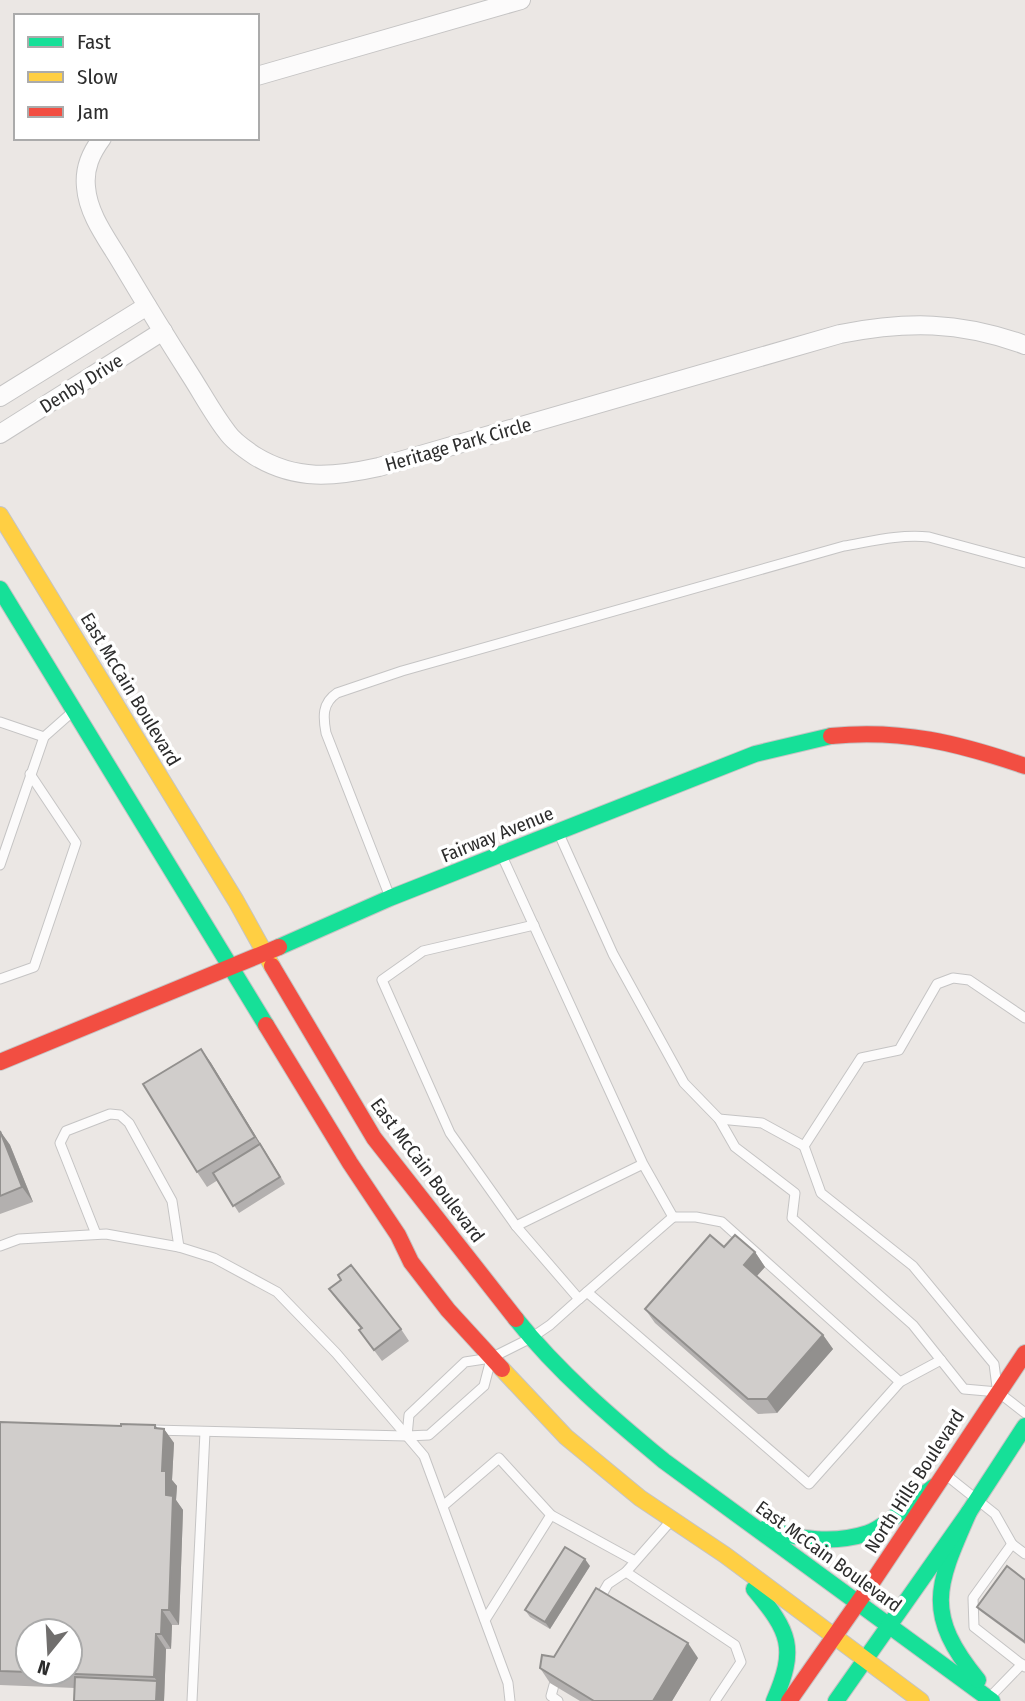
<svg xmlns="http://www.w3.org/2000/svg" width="1025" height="1701" viewBox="0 0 1025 1701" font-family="'Fira Sans Condensed',sans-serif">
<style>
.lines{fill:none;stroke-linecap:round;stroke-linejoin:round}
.lane-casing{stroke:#c5c4c4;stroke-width:11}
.street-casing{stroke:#c5c4c4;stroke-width:20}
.fast-casing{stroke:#c5c4c4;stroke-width:18}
.slow-casing{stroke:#c5c4c4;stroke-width:18}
.jam-casing{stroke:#c5c4c4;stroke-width:18}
.lane{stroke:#fcfbfb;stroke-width:9}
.street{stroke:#fcfbfb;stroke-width:18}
.fast{stroke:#16e098;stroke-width:16}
.slow{stroke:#ffcf43;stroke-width:16}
.jam{stroke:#f24e42;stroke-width:16}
.wall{fill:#b3b0af;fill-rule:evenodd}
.shaded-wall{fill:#92908e}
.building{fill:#d0cdcb;stroke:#92908e;stroke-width:2}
.labels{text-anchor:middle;stroke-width:7;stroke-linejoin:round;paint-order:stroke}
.street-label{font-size:19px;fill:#2d2d2d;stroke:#fff}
</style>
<rect width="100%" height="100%" fill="#ebe7e4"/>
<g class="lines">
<g class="lane-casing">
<g id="lane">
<polyline points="0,722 44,737"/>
<polyline points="559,834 613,954 684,1083 719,1119 735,1147 795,1193 792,1218 913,1325 964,1389 998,1392 1025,1413"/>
<polyline points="502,856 643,1164 516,1226 579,1299 673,1217 643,1164"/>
<polyline points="0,865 44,737 70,714"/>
<path d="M390 897 326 733C323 717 322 703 337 693L402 671 844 546C873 541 900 534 929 537L1025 563"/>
<polyline points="0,979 34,967 76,843 30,774"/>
<polyline points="719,1119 762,1123 804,1146"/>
<polyline points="673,1217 696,1217 722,1222 900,1382"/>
<polyline points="516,1226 450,1133 382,980 423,951 534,925"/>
<polyline points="96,1234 60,1143 66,1131 110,1114 120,1115 129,1123 172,1201 179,1247"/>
<polyline points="0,1246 19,1239 106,1234 179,1247 214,1258 277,1292 336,1353 424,1456 508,1683 510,1701"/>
<polyline points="587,1292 809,1484 900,1382 941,1360"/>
<polyline points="490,1363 484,1386 429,1435 407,1436 409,1415 465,1362 491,1358 531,1338 550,1325 579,1299"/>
<polyline points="997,1387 994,1364 913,1266 821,1193 804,1146 861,1058 899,1050 937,984 953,978 969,980 1025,1018"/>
<polyline points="153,1430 407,1436"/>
<polyline points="946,1475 995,1514 1012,1544 1025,1554"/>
<polyline points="443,1506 499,1458 551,1515 635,1561"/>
<polyline points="669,1523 626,1572 735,1645 741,1662 715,1701"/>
<polyline points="1012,1544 973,1598 974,1627 1025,1667"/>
<polyline points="597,1603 608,1584 626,1572"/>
<polyline points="485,1620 551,1515"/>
<polyline points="554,1685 551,1696 558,1701"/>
<polyline points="991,1696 1022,1664"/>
<polyline points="192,1701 205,1432"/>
</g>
</g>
<g class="street-casing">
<g id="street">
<polyline points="257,76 521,0"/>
<path d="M102 138C91 153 84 168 86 187 88 215 108 240 122 264 144 301 166 337 189 373 202 393 213 414 227 432 233 441 246 450 255 456 296 481 334 477 379 467L840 334C907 321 959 321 1025 345"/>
<polyline points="0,397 147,306"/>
<polyline points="0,434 163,331"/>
</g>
</g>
<g class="fast-casing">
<g id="fast">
<polyline points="0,589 266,1025"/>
<polyline points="279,947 390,898 755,754 831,736"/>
<path d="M516 1319C558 1372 612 1418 664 1461L992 1701"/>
<path d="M969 1512C937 1585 923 1613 978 1680"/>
<path d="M766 1528C798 1540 835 1544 868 1533 882 1529 921 1496 935 1486"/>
<path d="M754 1589C790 1632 797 1648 774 1701"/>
<polyline points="836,1701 969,1512 1025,1426"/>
</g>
</g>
<g class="slow-casing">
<g id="slow">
<polyline points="0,515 236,901 272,966"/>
<polyline points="502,1369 566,1437 640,1498 725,1555 921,1701"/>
</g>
</g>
<g class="jam-casing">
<g id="jam">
<path d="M831 736C902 729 958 743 1025 766"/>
<polyline points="272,966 374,1138 516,1319"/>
<polyline points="266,1025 350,1163 398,1235 411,1262 448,1310 502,1369"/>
<polyline points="0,1062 279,947"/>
<polyline points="789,1701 871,1584 1025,1353"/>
</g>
</g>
<use href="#lane" class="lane"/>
<use href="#street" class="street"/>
<use href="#fast" class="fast"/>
<use href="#slow" class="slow"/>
<use href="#jam" class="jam"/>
</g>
<g class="wall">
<polygon points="201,1049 211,1063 285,1184 239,1213 218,1180 207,1187 197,1172"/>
<polygon points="0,1131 10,1145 33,1202 0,1214"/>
<polygon points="724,1247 755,1252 765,1267 757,1276 823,1335 833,1349 777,1413 758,1414 655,1323 645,1309"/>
<polygon points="341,1280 401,1329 409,1341 382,1361 359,1330 361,1329 337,1300 329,1289"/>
<path d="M0 1422 121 1426 155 1425 157 1428 164 1429 174 1443 172 1480 177 1486 176 1500 183 1510 179 1625H172L171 1649H166L164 1701 75 1688 0 1685ZM28 1631 70 1673H28Z"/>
<polygon points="590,1566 550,1629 530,1617 525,1610"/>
<polygon points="1025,1580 1025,1644 979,1610 977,1607"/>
<polygon points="698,1658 672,1701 580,1701 550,1683 540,1668"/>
</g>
<g class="shaded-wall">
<polygon points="201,1049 211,1063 285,1184 255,1137"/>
<polygon points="0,1131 10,1145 33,1202 22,1187"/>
<polygon points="755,1252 765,1267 754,1279 744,1265"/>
<polygon points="823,1335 833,1349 777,1413 767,1399"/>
<polygon points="155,1425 164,1437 164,1429 174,1443 172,1480 177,1486 176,1500 183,1510 179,1625 169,1610 166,1495"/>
<polygon points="585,1559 590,1566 550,1629 545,1622"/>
<polygon points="162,1610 172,1625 171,1649 161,1634"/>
<polygon points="156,1634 166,1649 164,1701 156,1701 157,1681 154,1677"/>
<polygon points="688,1643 698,1658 672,1701 653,1701"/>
</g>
<g class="building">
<polygon points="201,1049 255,1137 197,1172 143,1084"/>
<polygon points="0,1131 22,1187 0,1196"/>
<polygon points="260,1144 280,1177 233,1206 213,1173"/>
<polygon points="710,1235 724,1247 735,1235 755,1252 744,1265 823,1335 767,1399 748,1399 645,1309"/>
<polygon points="351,1265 401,1329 374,1350 359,1330 362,1328 329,1289 341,1280 338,1275"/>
<polygon points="0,1422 121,1426 121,1424 155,1425 155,1428 164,1429 162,1471 166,1471 166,1495 173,1496 169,1610 162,1610 161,1634 156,1634 154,1677 49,1673 70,1673 70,1631 28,1631 28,1672 0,1671"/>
<polygon points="565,1547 585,1559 545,1622 525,1610"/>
<polygon points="1007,1566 1025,1580 1025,1642 977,1607"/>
<polygon points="596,1588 688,1643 653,1701 594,1701 540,1668 542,1655 554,1657"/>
<polygon points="75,1677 157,1681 156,1701 74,1701"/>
</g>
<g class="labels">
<g class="street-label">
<text transform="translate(81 383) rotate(-32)" y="7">Denby Drive</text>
<text transform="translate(458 444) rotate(-16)" y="7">Heritage Park Circle</text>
<text transform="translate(131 689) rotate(59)" y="7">East McCain Boulevard</text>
<text transform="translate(497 834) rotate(-22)" y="7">Fairway Avenue</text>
<text transform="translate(428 1170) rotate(53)" y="7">East McCain Boulevard</text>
<text transform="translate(914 1481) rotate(-57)" y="7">North Hills Boulevard</text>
<text transform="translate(829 1556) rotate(36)" y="7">East McCain Boulevard</text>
</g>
</g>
<rect x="14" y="14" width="245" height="126" fill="#ffffff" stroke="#ababab" stroke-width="2"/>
<rect x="28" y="37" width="35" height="10" fill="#16e098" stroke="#ababab" stroke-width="2"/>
<text x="77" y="49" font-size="21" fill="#2d2d2d">Fast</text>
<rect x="28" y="72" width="35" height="10" fill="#ffcf43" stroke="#ababab" stroke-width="2"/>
<text x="77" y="84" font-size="21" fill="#2d2d2d">Slow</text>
<rect x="28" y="107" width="35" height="10" fill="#f24e42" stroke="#ababab" stroke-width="2"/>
<text x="77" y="119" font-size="21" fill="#2d2d2d">Jam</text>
<g transform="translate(49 1652) rotate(198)"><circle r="33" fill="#ffffff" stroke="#ababab" stroke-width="2"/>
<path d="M0-5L12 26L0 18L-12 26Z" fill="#706e6d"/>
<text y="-10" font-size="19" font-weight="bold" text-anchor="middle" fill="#2d2d2d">N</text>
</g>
</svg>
